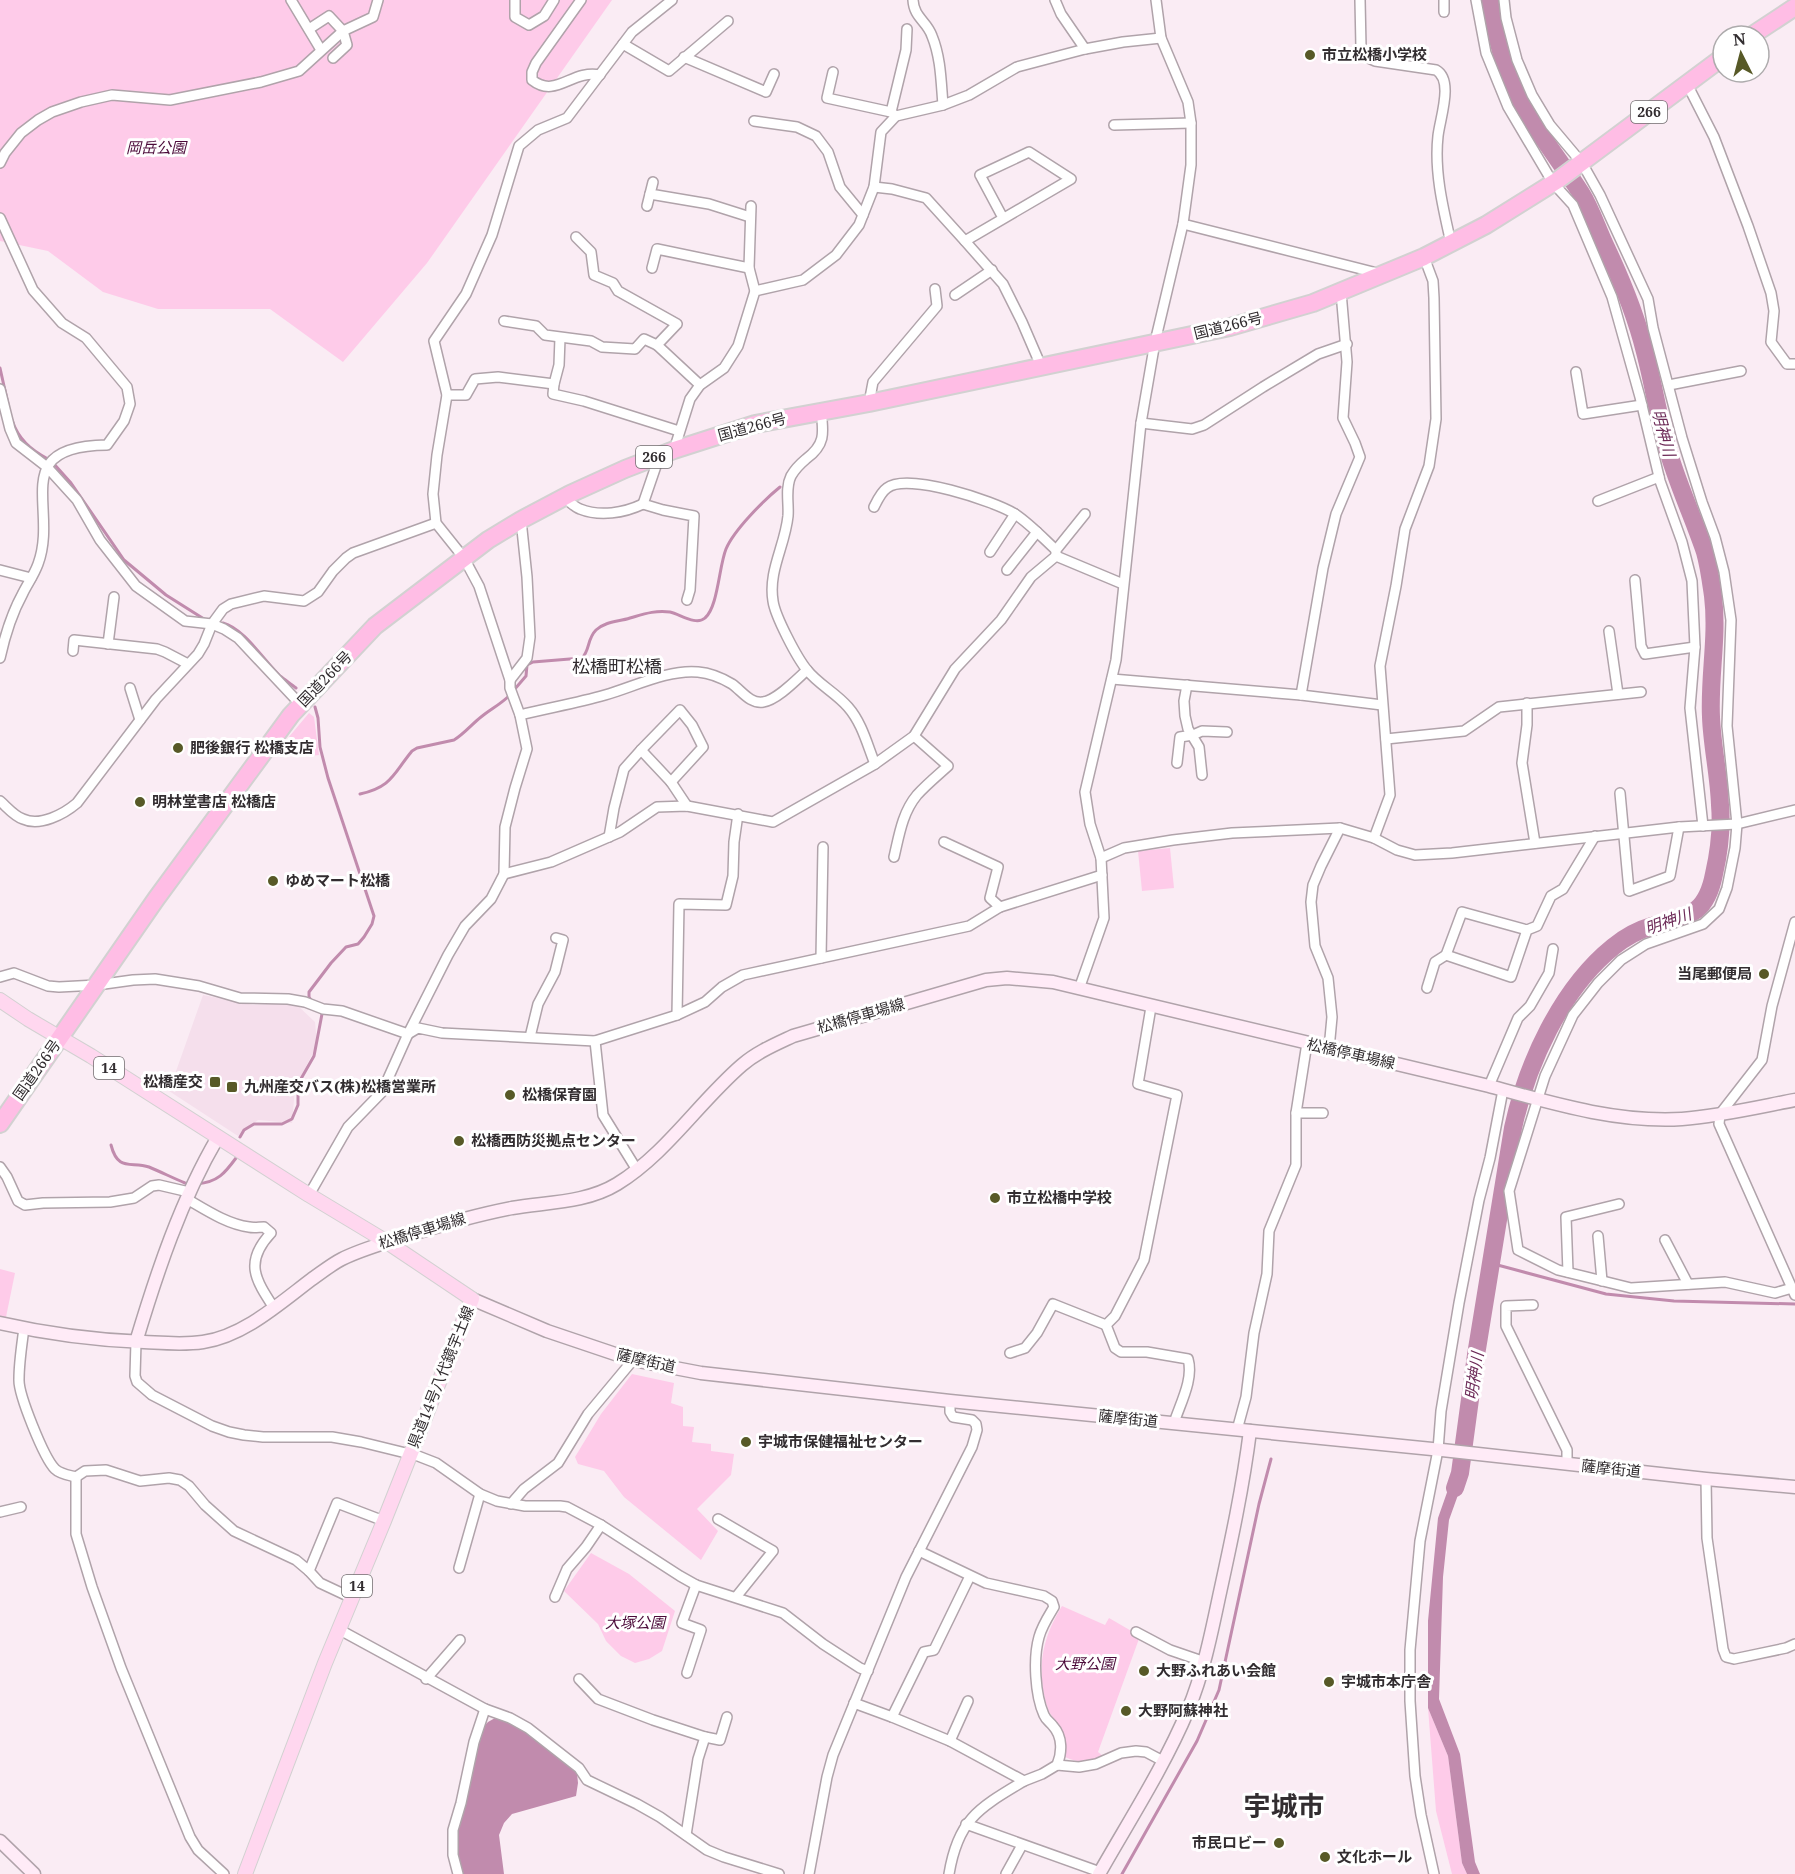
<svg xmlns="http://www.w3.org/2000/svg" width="1795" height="1874" viewBox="0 0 1795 1874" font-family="'Noto Serif','Noto Sans JP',serif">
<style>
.built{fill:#f5dfec}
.green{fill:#fecbe9}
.water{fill:#c18bad}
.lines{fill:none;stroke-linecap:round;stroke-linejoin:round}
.stream{stroke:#c18bad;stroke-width:3}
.river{stroke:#c18bad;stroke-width:18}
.street-casing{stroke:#b0a3aa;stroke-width:12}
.secondary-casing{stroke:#b0a3aa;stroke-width:15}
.primary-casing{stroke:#d2d1d1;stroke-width:16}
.highway-casing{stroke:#d2d1d1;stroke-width:20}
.street{stroke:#fff;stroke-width:9}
.secondary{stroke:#ffebf7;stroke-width:12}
.primary{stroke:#ffd7ef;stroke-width:14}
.highway{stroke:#ffbde5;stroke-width:16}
.poi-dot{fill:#575927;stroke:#fff;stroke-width:2}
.labels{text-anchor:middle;stroke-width:6;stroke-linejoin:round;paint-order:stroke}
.shield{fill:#fff;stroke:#706c6e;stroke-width:1.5}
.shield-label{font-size:14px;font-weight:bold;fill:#322d30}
.poi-label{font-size:15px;font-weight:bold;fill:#322d30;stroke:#fff;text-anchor:start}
.park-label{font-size:15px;font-style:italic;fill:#4c0b3a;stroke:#fff}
.street-label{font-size:15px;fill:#322d30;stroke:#fff}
.water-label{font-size:16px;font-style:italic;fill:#6c2a57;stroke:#fff}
.quarter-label{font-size:18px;fill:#322d30;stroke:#fff}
.town-label{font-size:27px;font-weight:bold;fill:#322d30;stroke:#fff}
</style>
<rect width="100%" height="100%" fill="#faecf4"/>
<polygon class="built" points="203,995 253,1005 295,1003 315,1022 317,1045 295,1088 292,1123 258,1120 238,1136 169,1091"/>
<g class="green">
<polygon points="0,0 612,0 427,263 343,362 270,309 158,309 103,292 48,251 0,241"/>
<polygon points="309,713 314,717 319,755 302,757 286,752 288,748 283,744"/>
<polygon points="1170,848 1174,888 1142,891 1138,851"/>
<polygon points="0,1269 15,1273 6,1317 0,1316"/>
<polygon points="632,1374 674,1383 671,1403 683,1407 683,1426 694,1427 692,1442 711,1444 711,1451 734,1454 731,1475 697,1509 718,1531 701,1560 624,1497 604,1471 578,1464 575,1457 601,1414"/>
<polygon points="591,1553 629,1574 675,1611 662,1651 649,1659 635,1663 621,1656 606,1641 598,1624 564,1591"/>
<path d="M1062 1606 1105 1625 1109 1618 1140 1636 1098 1752 1103 1756C1090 1764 1078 1763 1065 1757 1065 1743 1062 1733 1055 1721 1053 1717 1050 1714 1048 1709 1036 1671 1041 1640 1062 1606Z"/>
<polygon points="1428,1708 1448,1756 1462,1863 1467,1874 1452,1874 1436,1811"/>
</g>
<g class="water">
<polygon points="1457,1464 1468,1467 1449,1520 1443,1577 1439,1699 1460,1754 1475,1862 1480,1874 1467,1874 1462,1863 1448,1756 1428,1708 1428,1621 1438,1518"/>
<path d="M495 1718C527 1725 552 1752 577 1773L578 1783 576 1796 512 1814 504 1823 499 1835 504 1874H463L457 1857 456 1830 464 1807 483 1727 488 1722Z"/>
</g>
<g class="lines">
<g class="stream">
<polyline points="0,368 8,404"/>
<path d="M12 420C18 439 31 450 48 459"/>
<polyline points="54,464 71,483 124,560 166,595 204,619"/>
<path d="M223 623C245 629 264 661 280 676 285 680 291 684 296 688"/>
<path d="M514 690 526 676 527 665 533 662 582 658C590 650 587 639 596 630 606 621 618 622 630 618 644 614 655 610 670 612 680 614 696 626 705 618 718 607 719 566 726 549 734 530 764 500 780 487"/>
<path d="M360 794C392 787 393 774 412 751L417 748 454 740C464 734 472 724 481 717 491 709 501 704 510 695"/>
<polyline points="311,1000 309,997 309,992 331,963 346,947 358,944 364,937 372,924 374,916 328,778 320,747 318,718 315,707"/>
<polyline points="240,1137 244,1130 254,1124 282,1124 292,1119 298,1105 298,1084 314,1056 322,1014 319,1010"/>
<path d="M111 1145C118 1172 131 1161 149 1167 161 1172 173 1178 185 1183L191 1184"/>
<path d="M197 1184C218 1182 225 1173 236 1158"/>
<polyline points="1490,1263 1606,1294 1674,1301 1795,1304"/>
<polyline points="1122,1874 1197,1741 1219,1690 1259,1504 1271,1459"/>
</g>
<path class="river" d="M1455 1488 1460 1473 1476 1355 1513 1128C1527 1064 1561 989 1613 947 1624 938 1638 930 1652 926 1687 916 1706 916 1714 874 1719 852 1722 828 1720 805 1719 775 1712 746 1711 717 1709 676 1718 637 1713 596 1711 582 1709 566 1705 552 1694 520 1680 489 1670 457 1659 423 1654 386 1645 352 1636 315 1621 279 1605 245 1597 228 1591 209 1581 193 1559 159 1533 128 1516 92 1502 63 1495 31 1490 0"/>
<g class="street-casing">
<g id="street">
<polyline points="291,0 321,50"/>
<polyline points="515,0 515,17 529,25 544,16 554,0"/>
<path d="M581 0 536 63 532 72V80C556 99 572 69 600 75"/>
<path d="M913 0C914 18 927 21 932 36 941 58 941 82 943 105"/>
<polyline points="1055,0 1061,14 1085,49"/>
<path d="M1360 0 1361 47 1364 56 1375 61 1436 70C1454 80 1440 118 1438 136 1434 171 1443 208 1451 243"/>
<polyline points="1476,0 1486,53 1508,107 1553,183 1573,205 1612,297 1640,397 1660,481 1682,542 1692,581 1695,647 1690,708 1703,826"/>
<polyline points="1504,0 1506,18 1517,60 1532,95 1550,125 1582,163 1600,195 1648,299 1653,328 1682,438 1702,502 1715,537 1724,572 1731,620 1727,726 1737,824 1735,848 1727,888 1719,909 1703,924 1646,944 1621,960 1598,983 1573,1015 1545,1076 1509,1191 1518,1250 1558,1270 1631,1288 1725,1282 1775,1293 1792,1288"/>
<polyline points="1444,12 1444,0"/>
<polyline points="309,29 329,16 343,31 347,45 333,58"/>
<polyline points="623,44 669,71 728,21"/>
<polyline points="684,57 766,92 774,74"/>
<polyline points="833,72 827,98 891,112 896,116"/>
<polyline points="1687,84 1714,137 1748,226 1771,293 1774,311 1771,342 1787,364 1795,364"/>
<polyline points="891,112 906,50 907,29"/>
<polyline points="754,121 797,127 816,136 828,152 840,187 863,215"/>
<polyline points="1114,125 1191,123"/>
<polyline points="0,163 5,153 21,133 38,120 52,112 81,102 112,95 170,100 261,82 299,71 343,31 373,17 378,0"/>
<polyline points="653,182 650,194 709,204 750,217"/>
<polyline points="874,187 892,189 926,198 965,241 1003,284 1022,322 1041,366"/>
<polyline points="647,206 650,194"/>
<polyline points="751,206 749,268 755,291"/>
<path d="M0 218 33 290 62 323 86 338 127 387 130 404 124 421 107 445C7 446 59 508 38 564 34 575 28 583 23 593 12 613 5 635 0 658"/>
<polyline points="1183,224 1381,274"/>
<polyline points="576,237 591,252 594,275 613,283 618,291 677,324 657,345 700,385"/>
<polyline points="965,241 1071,179 1029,152 980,175 1003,218"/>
<polyline points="652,268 657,249 749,268"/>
<polyline points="955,295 992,270"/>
<polyline points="504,321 536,326 545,335 591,341 602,347 635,349 644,339 657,345"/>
<polyline points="560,338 559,365 554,384 553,394 584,401 679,431"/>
<polyline points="1576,372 1583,414 1642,405"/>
<polyline points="1669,385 1741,371"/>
<polyline points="0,389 10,429 16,443 47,467 77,500 100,540 136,586 185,621 212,624 224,629 238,638 300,704"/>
<polyline points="447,395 466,395 475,379 498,377 554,384"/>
<polyline points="869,403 873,382 937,306 935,289"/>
<path d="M821 411C824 434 825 445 806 459 800 464 795 469 791 476 785 488 789 503 788 516 785 546 768 571 773 601 775 616 797 658 807 670 818 684 836 693 848 707 862 723 867 744 875 764"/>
<polyline points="1141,423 1192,429 1204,425 1263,387 1318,354 1347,344"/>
<polyline points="674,450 690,399 700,385 724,368 738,346 755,291 803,280 836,255 859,225 874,187 881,132 896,116 943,105 969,95 1017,67 1085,49 1123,42 1161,38"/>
<polyline points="658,456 656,466 643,504 663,510 694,516 690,590 687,600"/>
<path d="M564 497C569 501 574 507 580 509 600 517 624 513 643 504"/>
<polyline points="1598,501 1659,477"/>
<path d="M874 507C877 501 881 492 887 488 907 472 994 501 1015 514 1030 524 1043 538 1056 550"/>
<polyline points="990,552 1015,514"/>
<polyline points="1056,555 1056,550 1085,514"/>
<polyline points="0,570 31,578"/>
<polyline points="1007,570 1037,532"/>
<polyline points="1635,580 1641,646 1645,654 1695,647"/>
<polyline points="1609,631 1618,694"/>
<polyline points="108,644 114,597"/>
<polyline points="73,651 74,640 157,649 165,652 188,664"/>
<polyline points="1112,679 1301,695 1382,705"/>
<polyline points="510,680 527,658 530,637 527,577 521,520"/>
<polyline points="1187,685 1184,701 1185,716 1188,729 1199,747 1202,775"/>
<polyline points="130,688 140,720"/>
<polyline points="1301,695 1323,568 1336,514 1360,457 1355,443 1343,418 1347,362 1341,292"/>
<polyline points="1527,703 1527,725 1522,763 1535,843"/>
<path d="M520 715C548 708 577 703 605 695 633 687 669 669 698 672 710 673 722 678 732 684 742 691 750 704 763 702 777 700 796 680 807 670"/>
<polyline points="1386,739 1464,731 1499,707 1641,692"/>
<polyline points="641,750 680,710 692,725 703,747 671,782"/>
<polyline points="1177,763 1180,737 1193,735 1202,731 1227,732"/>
<polyline points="1620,793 1629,891 1670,876 1679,827"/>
<path d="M0 801C7 807 14 816 23 819 40 827 64 814 77 803L156 699 198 654 204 644 212 624 223 609 231 604 264 596 304 601 318 592 333 571 346 558 353 553 436 523"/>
<polyline points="609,837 614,808 624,769 641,750 671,782 687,806"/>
<polyline points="1374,838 1390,795 1380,666 1396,586 1405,529 1429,466 1436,419 1434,298 1433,281 1424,257"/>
<polyline points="944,842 998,867 990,898 1000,907"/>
<path d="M894 857C899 836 902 813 917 795 926 785 938 775 948 766L914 736"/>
<polyline points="1101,858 1124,848 1173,840 1232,833 1340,828 1374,838 1397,850 1415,855 1452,853 1679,827 1737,824 1795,810"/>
<polyline points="504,874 551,862 620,832 657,807 687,806 773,822 875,764 914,736 955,669 1001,620 1031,577 1056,556 1123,584"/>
<polyline points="1795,922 1772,1006 1762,1060 1720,1114 1719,1124 1795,1295"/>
<polyline points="1527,930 1511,977 1446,955 1462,912 1527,930 1537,926 1551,896 1563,889 1595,836"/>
<polyline points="821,958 823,847"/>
<polyline points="0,977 14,973 48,986 59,987 97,985 133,980 155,979 199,986 240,998 288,999 305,1002 323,1009 342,1011 408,1034 418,1028 442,1033 595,1041 677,1015 705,1002 722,987 743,975 969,926 1000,907 1102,875"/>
<polyline points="1427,988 1435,962 1446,955"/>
<polyline points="1079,989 1104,918 1101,858 1090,824 1085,792 1116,660 1141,423 1155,342 1183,224 1191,165 1191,123 1188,102 1161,38 1156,0"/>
<polyline points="677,1015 679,904 726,905 733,876 734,842 738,814"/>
<polyline points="530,1037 538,1004 555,972 563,940 556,938"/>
<polyline points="595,1041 603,1115 637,1170"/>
<polyline points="1329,1049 1332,1017 1328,978 1315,946 1311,902 1313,885 1321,866 1340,828"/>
<polyline points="1489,1086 1518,1018 1530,1006 1549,973 1553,949"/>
<polyline points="1296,1113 1323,1113"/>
<polyline points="0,1167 7,1177 18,1201 25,1205 43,1203 110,1202 134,1198 152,1186 159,1185 189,1192"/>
<polyline points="309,1195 348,1127 382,1092 408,1034 448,955 465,926 491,899 504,874 505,827 515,788 527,749 520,715 510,688 510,680 479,586 464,558 436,523 433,494 437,455 447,395 434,341 466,294 492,235 519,146 538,130 567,118 632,32 672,0"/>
<path d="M187 1199C206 1210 227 1224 249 1227 254 1228 259 1227 264 1227L271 1233C244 1262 255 1279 274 1308"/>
<polyline points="1598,1236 1602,1281"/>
<polyline points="1665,1240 1688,1284"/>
<polyline points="1568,1272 1566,1217 1619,1204"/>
<polyline points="1533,1305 1506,1306 1506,1326 1567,1450 1567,1464"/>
<path d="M1106 1325 1115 1348 1121 1352H1147L1188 1359C1194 1379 1180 1404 1174 1423"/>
<path d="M24 1328C22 1344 19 1362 19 1379 18 1394 44 1458 55 1469 60 1474 68 1475 76 1477L85 1471 106 1470 140 1481 169 1478 180 1480 189 1486 205 1505 234 1531 296 1560 309 1571 320 1583 352 1598"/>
<polyline points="136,1342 135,1376 137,1382 152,1395 212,1426 229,1432 244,1435 263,1437 332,1437 361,1442 418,1456 436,1463 480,1494 497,1501 525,1506 560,1506 567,1507 601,1525 680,1576 696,1585 783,1613 823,1644 860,1668 868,1671"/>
<polyline points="1010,1353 1025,1348 1037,1333 1053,1304 1106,1325 1115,1316 1144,1260 1177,1095 1138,1084 1151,1007"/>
<polyline points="1237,1430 1246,1397 1254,1333 1267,1274 1269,1231 1296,1165 1296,1113 1307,1043"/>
<polyline points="76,1477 76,1534 92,1587 121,1668 190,1837 198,1850 224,1874"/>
<polyline points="1706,1479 1707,1538 1723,1649 1726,1657 1734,1659 1786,1648 1795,1644"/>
<polyline points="511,1504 524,1489 558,1463 588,1414 633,1360"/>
<polyline points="0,1512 21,1507"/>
<polyline points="718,1519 773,1551 736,1597"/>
<path d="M919 1551 986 1583 1044 1596 1052 1601 1054 1607C1048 1617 1042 1626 1039 1637 1033 1658 1035 1695 1044 1715 1046 1720 1050 1722 1053 1726 1063 1737 1062 1753 1057 1765"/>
<polyline points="459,1568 480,1494"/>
<polyline points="309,1571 337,1503 384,1521"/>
<polyline points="555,1597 567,1569 586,1547 601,1525"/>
<polyline points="340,1630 485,1709 510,1718 528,1728 579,1768 587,1780 637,1804 660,1817 707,1850 724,1857 779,1874"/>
<polyline points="1136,1632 1170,1650 1205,1662"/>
<polyline points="687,1673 701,1630 682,1623 696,1585"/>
<polyline points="426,1679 460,1640"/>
<polyline points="579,1679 598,1699 653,1720 705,1737 698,1759 686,1835"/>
<polyline points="854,1703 892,1717 950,1741 1024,1781 1042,1774 1057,1765 1079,1767 1096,1764 1121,1753 1136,1751 1146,1752 1163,1761"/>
<polyline points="892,1717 924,1652 934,1650 970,1576"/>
<polyline points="705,1737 720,1740 727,1717"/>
<polyline points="950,1741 968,1701"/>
<polyline points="966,1824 1100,1872"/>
<polyline points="458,1874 453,1855 453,1830 461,1803 474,1742 485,1709"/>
<polyline points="809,1874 827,1777 833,1755 906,1577 972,1447 977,1430 976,1424 972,1420 953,1417 950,1412 950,1401"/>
<path d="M949 1874C958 1819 979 1808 1024 1781"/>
<polyline points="1006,1874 1022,1845"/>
<polyline points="1434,1874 1421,1815 1415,1776 1410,1701 1410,1650 1420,1541 1438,1450 1441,1411 1459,1303 1479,1200 1490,1158 1503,1090"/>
</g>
</g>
<g class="secondary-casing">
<g id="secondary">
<polyline points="472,1299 547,1331 633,1360 701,1373 950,1401 1442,1450 1706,1479 1795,1487"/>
<path d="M0 1323C48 1334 95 1340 144 1342 164 1343 183 1345 203 1342 244 1336 280 1303 312 1279 322 1272 332 1264 342 1259 362 1249 385 1243 406 1236 441 1225 476 1215 512 1208 547 1202 586 1203 617 1184 666 1154 699 1102 742 1065 757 1052 776 1044 793 1036L986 980 1007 978 1053 982 1489 1086C1551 1103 1617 1123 1682 1119 1720 1116 1758 1107 1795 1100"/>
<path d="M136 1342C157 1272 181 1200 218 1137"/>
<polyline points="0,1841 34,1874"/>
<path d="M1099 1874C1129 1821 1164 1767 1188 1710 1203 1674 1211 1635 1219 1597 1231 1542 1243 1487 1250 1431"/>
</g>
</g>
<g class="primary-casing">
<polyline id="primary" points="0,1000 28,1019 91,1056 309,1195 387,1242 472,1299 384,1521 325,1663 245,1874"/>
</g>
<g class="highway-casing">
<g id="highway">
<polyline points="1751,36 1795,7"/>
<polyline points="0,1124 156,899 291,715 375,626 488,540 521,520 570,494 625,469 674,450 755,424 869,403 1230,327 1313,303 1424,257 1486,225 1558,180 1723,57"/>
</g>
</g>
<use href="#street" class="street"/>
<use href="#secondary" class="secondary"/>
<use href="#primary" class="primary"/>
<use href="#highway" class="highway"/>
</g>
<g class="poi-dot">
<circle cx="1310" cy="55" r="6"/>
<circle cx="178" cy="748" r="6"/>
<circle cx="140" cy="802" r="6"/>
<circle cx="273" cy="881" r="6"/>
<circle cx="1764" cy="974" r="6"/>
<rect x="209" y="1076" width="12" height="12" rx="3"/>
<rect x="226" y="1081" width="12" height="12" rx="3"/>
<circle cx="510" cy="1095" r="6"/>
<circle cx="459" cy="1141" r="6"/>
<circle cx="995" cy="1198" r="6"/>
<circle cx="746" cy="1442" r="6"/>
<circle cx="1144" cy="1671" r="6"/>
<circle cx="1329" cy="1682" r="6"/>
<circle cx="1126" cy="1711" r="6"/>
<circle cx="1279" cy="1843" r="6"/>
<circle cx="1325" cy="1857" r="6"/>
</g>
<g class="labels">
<g class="shield">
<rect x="1631" y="101" width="36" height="22" rx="4.5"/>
<rect x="636" y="446" width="36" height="22" rx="4.5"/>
<rect x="94" y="1057" width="30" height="22" rx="4.5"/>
<rect x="342" y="1575" width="30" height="22" rx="4.5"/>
</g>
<g class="shield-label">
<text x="1649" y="117">266</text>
<text x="654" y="462">266</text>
<text x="109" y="1073">14</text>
<text x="357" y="1591">14</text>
</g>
<g class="poi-label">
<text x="1322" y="60">市立松橋小学校</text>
<text x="190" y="753">肥後銀行 松橋支店</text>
<text x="152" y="807">明林堂書店 松橋店</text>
<text x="285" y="886">ゆめマート松橋</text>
<text x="1752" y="979" text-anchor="end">当尾郵便局</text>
<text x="203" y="1087" text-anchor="end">松橋産交</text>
<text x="244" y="1092">九州産交バス(株)松橋営業所</text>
<text x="522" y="1100">松橋保育園</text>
<text x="471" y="1146">松橋西防災拠点センター</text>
<text x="1007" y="1203">市立松橋中学校</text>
<text x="758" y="1447">宇城市保健福祉センター</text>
<text x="1156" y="1676">大野ふれあい会館</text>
<text x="1341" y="1687">宇城市本庁舎</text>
<text x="1138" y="1716">大野阿蘇神社</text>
<text x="1267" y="1848" text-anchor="end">市民ロビー</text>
<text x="1337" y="1862">文化ホール</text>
</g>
<g class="park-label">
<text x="156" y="153">岡岳公園</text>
<text x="635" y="1628">大塚公園</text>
<text x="1085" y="1669">大野公園</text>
</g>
<g class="street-label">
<text transform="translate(1228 326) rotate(-14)" y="5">国道266号</text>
<text transform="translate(752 427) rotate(-15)" y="5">国道266号</text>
<text transform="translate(325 679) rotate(-46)" y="5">国道266号</text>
<text transform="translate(861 1016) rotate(-16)" y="5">松橋停車場線</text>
<text transform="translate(1351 1054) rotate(13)" y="5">松橋停車場線</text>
<text transform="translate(37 1070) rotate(-55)" y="5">国道266号</text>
<text transform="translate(422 1231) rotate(-17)" y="5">松橋停車場線</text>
<text transform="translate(646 1361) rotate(13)" y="5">薩摩街道</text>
<text transform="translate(441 1377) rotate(-68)" y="5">県道14号八代鏡宇土線</text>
<text transform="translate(1128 1419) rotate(6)" y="5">薩摩街道</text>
<text transform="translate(1611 1469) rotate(6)" y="5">薩摩街道</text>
</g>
<g class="water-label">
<text transform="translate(1664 433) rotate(75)" y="6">明神川</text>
<text transform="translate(1668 921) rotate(-20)" y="6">明神川</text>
<text transform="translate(1474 1376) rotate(-82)" y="6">明神川</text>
</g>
<g class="quarter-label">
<text x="617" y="673">松橋町松橋</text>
</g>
<g class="town-label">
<text x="1284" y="1816">宇城市</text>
</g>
</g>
<g transform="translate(1741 54) rotate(354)"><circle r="28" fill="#ffffff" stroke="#adabac" stroke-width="1.5"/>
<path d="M0-4.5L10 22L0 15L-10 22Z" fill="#575927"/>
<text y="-9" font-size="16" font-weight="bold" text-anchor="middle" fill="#322d30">N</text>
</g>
</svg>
